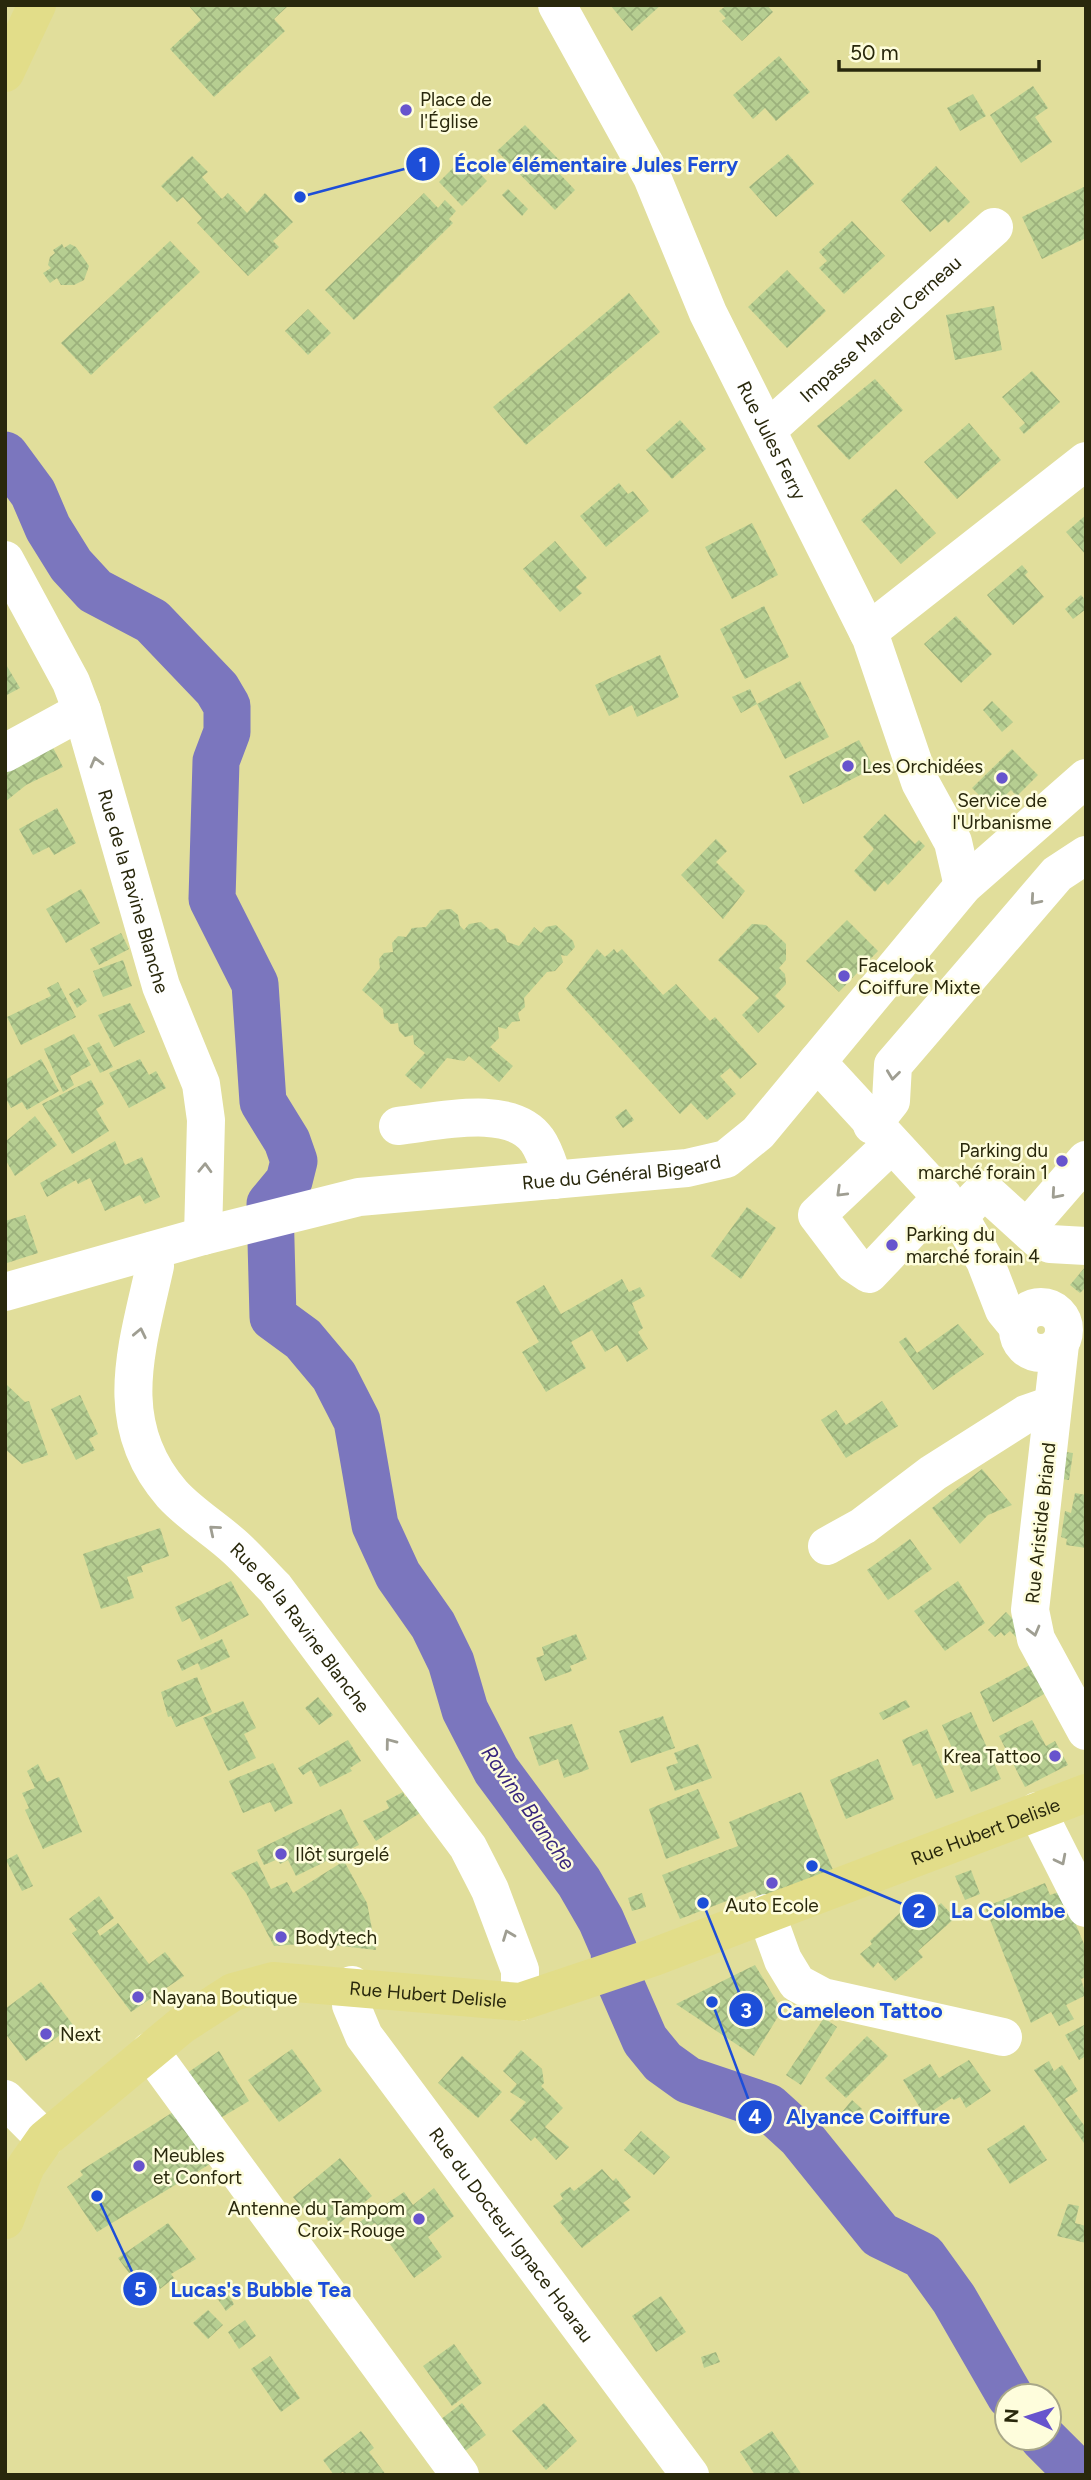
<svg xmlns="http://www.w3.org/2000/svg" width="1091" height="2480" viewBox="0 0 1091 2480" font-family="Figtree,sans-serif">
<style>
.lines{fill:none;stroke-linecap:round;stroke-linejoin:round}
.river{stroke:#7b76be;stroke-width:47}
.building{fill:url(#building-cross-hatch)}
.minor{stroke:#fff;stroke-width:38}
.major{stroke:#e2dd89;stroke-width:38}
.oneway{stroke:#9f9e92}
.poi-dot{fill:#6754cd;stroke:#fefddc;stroke-width:2.5}
.labels{text-anchor:middle;stroke-width:5;stroke-linejoin:round;paint-order:stroke}
.poi-label{font-size:19px;fill:#29280c;stroke:#fefddc;text-anchor:start}
.street-label{font-size:19px;fill:#29280c;stroke:#fefddc}
.water-label{font-size:21px;font-style:italic;fill:#38267d;stroke:#fefddc}
.leader{fill:none;stroke:#1d4ed8;stroke-width:2.5}
.callout-dot{fill:#1d4ed8;stroke:#fefddc;stroke-width:2.5}
.mark-label{font-size:21px;text-anchor:middle;font-weight:bold;fill:#fff}
.callout-label{font-size:21px;text-anchor:middle;font-weight:bold;fill:#1d4ed8;stroke:#fefddc;stroke-width:5;stroke-linejoin:round;paint-order:stroke}
</style>
<defs>
<pattern id="building-cross-hatch" width="8" height="8" patternUnits="userSpaceOnUse" patternTransform="scale(1.75)"><rect width="8" height="8" fill="#b6ce91"/><path d="M0 0l8 8M0 8l8-8" fill="none" stroke="#9cb17c"/></pattern>
</defs>
<rect width="100%" height="100%" fill="#e1de9b"/>
<g class="lines">
<g class="river">
<polyline points="5,455 33,493 48,528 71,565 95,591 152,621 217,689 227,706 227,732 216,761 212,899 255,984 263,1102 287,1141 294,1161 289,1181 270,1204 273,1317 303,1339 334,1376 357,1421 375,1525 398,1575 433,1625 451,1662 465,1710 496,1770 579,1882 601,1920 614,1950 615,1971 645,2040 663,2062 688,2080 768,2107 800,2136 880,2235 923,2256 954,2299 1010,2396"/>
<polyline points="1043,2438 1080,2475"/>
</g>
</g>
<g class="building">
<polygon points="188,5 289,5 274,19 285,31 214,97 170,49 201,20"/>
<polygon points="610,5 661,5 632,31"/>
<polygon points="727,5 767,5 773,12 742,41 722,21 726,18 719,11"/>
<polygon points="779,56 810,92 776,121 765,108 753,119 733,95"/>
<polygon points="1033,86 1048,108 1035,117 1052,142 1021,163 990,115"/>
<polygon points="973,94 986,116 960,131 947,108"/>
<polygon points="525,125 564,165 557,171 575,190 555,210 497,151"/>
<polygon points="788,154 814,184 776,217 749,187"/>
<polygon points="192,156 208,172 202,177 222,199 228,193 247,213 265,193 293,222 273,241 279,247 248,276 197,223 202,218 183,197 177,202 161,186"/>
<polygon points="464,157 487,181 462,206 439,182"/>
<polygon points="936,166 970,202 948,223 945,219 930,232 901,200"/>
<polygon points="1086,186 1086,238 1042,259 1022,217"/>
<polygon points="508,189 528,209 522,216 502,195"/>
<polygon points="424,193 438,208 445,200 456,211 449,219 453,223 354,320 325,290"/>
<polygon points="852,221 885,256 844,294 819,268 827,261 819,252"/>
<polygon points="170,241 200,272 91,375 61,343"/>
<polygon points="62,244 64,248 70,244 76,247 89,266 84,280 74,285 61,285 57,278 50,283 43,273 51,268 48,265 50,257 55,253 53,250"/>
<polygon points="787,270 826,311 787,348 748,307"/>
<polygon points="629,293 660,332 526,445 493,407"/>
<polygon points="994,306 1002,350 955,360 946,315"/>
<polygon points="308,309 331,333 308,355 285,331"/>
<polygon points="1032,371 1060,402 1024,434 1019,428 1025,423 1002,397"/>
<polygon points="875,379 903,410 849,460 817,426"/>
<polygon points="680,420 706,449 672,479 646,450"/>
<polygon points="969,423 1001,460 957,499 924,462"/>
<polygon points="619,483 628,494 633,491 649,511 606,547 580,516"/>
<polygon points="896,489 936,533 901,564 861,520"/>
<polygon points="1086,515 1086,555 1066,532"/>
<polygon points="752,523 778,575 732,599 705,547"/>
<polygon points="555,541 587,578 576,587 582,593 560,612 523,569"/>
<polygon points="1022,565 1028,572 1025,575 1044,597 1013,625 987,595"/>
<polygon points="1081,595 1086,601 1086,609 1073,619 1065,609"/>
<polygon points="764,606 789,657 745,679 720,629"/>
<polygon points="956,616 992,654 961,683 924,644"/>
<polygon points="660,655 679,697 637,717 632,705 609,716 595,685"/>
<polygon points="5,663 20,688 5,696"/>
<polygon points="800,681 829,737 785,759 757,704"/>
<polygon points="750,689 757,704 741,713 732,697"/>
<polygon points="992,701 1013,722 1002,732 983,710"/>
<polygon points="49,740 63,767 26,785 5,802 5,766"/>
<polygon points="859,740 874,768 803,804 789,776"/>
<polygon points="1012,749 1038,775 1017,796 1011,790 992,808 972,788"/>
<polygon points="57,808 76,843 54,855 49,847 33,855 19,829"/>
<polygon points="885,814 915,844 919,840 925,846 888,885 884,881 875,892 854,871 874,849 863,837"/>
<polygon points="716,839 727,851 716,862 745,891 723,919 681,875"/>
<polygon points="81,889 100,923 66,943 46,909"/>
<polygon points="451,909 458,915 460,926 464,930 469,924 481,922 490,930 497,928 505,935 507,942 519,946 534,927 541,933 546,927 556,925 573,941 575,947 567,956 561,955 563,962 555,971 547,972 524,998 525,1007 518,1013 520,1021 512,1022 506,1029 498,1027 499,1038 490,1047 513,1066 499,1082 469,1056 464,1061 447,1058 421,1089 405,1075 425,1053 414,1044 413,1035 405,1037 399,1031 398,1023 391,1024 384,1018 383,1009 362,990 380,968 379,959 384,953 393,952 392,943 398,936 406,937 412,928 426,927 440,910"/>
<polygon points="847,920 878,951 839,992 806,961"/>
<polygon points="752,924 766,925 786,944 786,960 779,968 785,974 786,984 775,996 785,1006 758,1033 742,1015 759,998 718,960"/>
<polygon points="121,933 129,949 99,965 90,949"/>
<polygon points="597,949 605,957 614,949 617,953 622,949 663,995 676,984 710,1021 715,1017 757,1064 740,1079 730,1068 720,1076 736,1094 707,1120 691,1103 680,1114 566,989"/>
<polygon points="123,960 132,986 103,997 93,971"/>
<polygon points="58,982 76,1017 21,1045 7,1017 51,996 47,988"/>
<polygon points="79,988 87,1001 77,1008 69,994"/>
<polygon points="130,1003 145,1032 114,1047 98,1015"/>
<polygon points="74,1034 91,1065 70,1076 74,1085 63,1092 44,1049"/>
<polygon points="99,1042 113,1067 100,1073 87,1048"/>
<polygon points="41,1059 59,1091 27,1110 22,1102 11,1108 5,1097 5,1080"/>
<polygon points="140,1059 149,1075 156,1071 166,1088 129,1108 109,1073"/>
<polygon points="91,1080 104,1104 96,1109 109,1131 72,1154 42,1104"/>
<polygon points="626,1109 634,1120 623,1128 615,1117"/>
<polygon points="35,1116 57,1145 15,1176 5,1159 5,1142"/>
<polygon points="115,1141 125,1165 142,1157 160,1197 145,1204 140,1195 105,1211 90,1178 78,1184 76,1180 47,1197 40,1183"/>
<polygon points="747,1207 776,1228 741,1279 711,1256"/>
<polygon points="25,1215 38,1253 7,1263 5,1221"/>
<polygon points="1086,1266 1086,1287 1080,1293 1070,1285"/>
<polygon points="622,1279 629,1292 640,1287 645,1296 632,1303 643,1328 638,1332 648,1349 627,1362 617,1345 605,1352 592,1330 571,1342 586,1368 546,1392 522,1352 539,1342 516,1302 544,1285 561,1314"/>
<polygon points="958,1324 984,1354 933,1390 899,1342 906,1337 917,1353"/>
<polygon points="7,1385 25,1402 29,1401 48,1455 22,1464 5,1449"/>
<polygon points="80,1395 98,1434 89,1439 95,1450 76,1460 51,1409"/>
<polygon points="882,1401 898,1426 846,1458 821,1420 836,1410 846,1425"/>
<polygon points="1066,1452 1073,1453 1069,1480 1061,1479"/>
<polygon points="982,1469 1012,1505 988,1515 960,1544 932,1508"/>
<polygon points="1075,1493 1086,1495 1086,1548 1066,1545 1067,1539 1061,1537 1065,1511 1071,1513"/>
<polygon points="160,1528 169,1556 141,1566 143,1572 127,1577 134,1598 101,1609 83,1554"/>
<polygon points="910,1539 932,1569 888,1600 867,1570"/>
<polygon points="231,1581 249,1615 201,1640 190,1618 182,1622 175,1607"/>
<polygon points="958,1581 985,1623 945,1651 914,1611"/>
<polygon points="1006,1612 1025,1631 1017,1638 1010,1631 1004,1636 1001,1632 995,1637 988,1630"/>
<polygon points="576,1634 587,1659 570,1666 572,1671 545,1681 536,1658 544,1655 542,1647"/>
<polygon points="222,1639 230,1657 201,1670 198,1663 182,1671 177,1660"/>
<polygon points="1030,1665 1046,1693 993,1722 980,1692"/>
<polygon points="197,1677 212,1712 176,1727 171,1716 168,1717 161,1692"/>
<polygon points="318,1697 333,1715 319,1725 305,1708"/>
<polygon points="906,1700 910,1707 883,1720 879,1713"/>
<polygon points="243,1701 256,1728 244,1734 256,1758 228,1771 203,1718"/>
<polygon points="971,1712 1001,1779 971,1792 942,1725"/>
<polygon points="663,1716 675,1748 631,1763 619,1731"/>
<polygon points="1032,1720 1046,1746 1055,1741 1068,1765 1025,1787 999,1736"/>
<polygon points="572,1724 589,1769 564,1778 558,1759 539,1766 529,1737"/>
<polygon points="927,1729 954,1792 936,1799 920,1763 913,1766 902,1740"/>
<polygon points="348,1740 361,1761 350,1768 352,1771 320,1787 311,1770 303,1775 298,1768"/>
<polygon points="698,1744 712,1778 675,1791 666,1767 678,1763 674,1753"/>
<polygon points="878,1759 894,1799 846,1819 830,1780"/>
<polygon points="273,1763 293,1803 275,1812 270,1802 243,1813 229,1781"/>
<polygon points="38,1764 47,1782 59,1777 82,1832 43,1849 25,1810 29,1808 22,1793 35,1788 27,1771"/>
<polygon points="698,1789 720,1838 666,1859 649,1809"/>
<polygon points="403,1792 405,1797 414,1794 428,1808 376,1841 363,1821 389,1808 386,1801"/>
<polygon points="801,1792 833,1870 759,1900 755,1890 680,1919 662,1875 738,1846 729,1822"/>
<polygon points="341,1809 359,1845 296,1876 288,1860 280,1864 278,1859 264,1865 257,1850"/>
<polygon points="17,1854 33,1886 22,1891 6,1860"/>
<polygon points="257,1861 271,1889 287,1882 293,1893 344,1861 367,1903 376,1950 315,1943 274,1946 246,1893 231,1873"/>
<polygon points="971,1870 980,1894 965,1900 955,1876"/>
<polygon points="1045,1883 1050,1895 1062,1891 1086,1949 1086,1977 1081,1979 1086,1995 1066,2005 1074,2019 1059,2026 1051,2012 1031,2023 985,1907"/>
<polygon points="642,1893 646,1907 632,1911 628,1898"/>
<polygon points="99,1896 114,1918 97,1931 100,1936 118,1923 149,1964 165,1952 184,1976 131,2012 72,1933 77,1930 69,1919"/>
<polygon points="941,1903 955,1918 918,1951 923,1957 895,1981 878,1962 873,1968 860,1954 872,1944 870,1941 904,1909 918,1924"/>
<polygon points="755,1965 782,2010 754,2056 676,2004"/>
<polygon points="41,1982 73,2025 26,2061 5,2033 5,2009"/>
<polygon points="824,2018 837,2027 801,2085 786,2075"/>
<polygon points="1086,2024 1086,2056 1079,2060 1065,2035"/>
<polygon points="867,2036 888,2056 846,2098 825,2078"/>
<polygon points="292,2049 322,2091 279,2122 248,2080"/>
<polygon points="521,2050 542,2069 544,2083 541,2086 563,2108 545,2127 569,2147 556,2160 535,2137 531,2141 510,2120 526,2102 510,2092 517,2084 503,2071"/>
<polygon points="219,2051 249,2101 212,2123 180,2078"/>
<polygon points="462,2056 502,2092 478,2118 438,2083"/>
<polygon points="969,2060 991,2091 966,2108 960,2097 954,2100 952,2098 925,2116 903,2080 930,2064 939,2078"/>
<polygon points="1049,2061 1054,2071 1062,2065 1078,2091 1065,2099 1086,2128 1086,2146 1034,2070"/>
<polygon points="852,2100 862,2109 848,2125 838,2117"/>
<polygon points="181,2107 215,2161 97,2232 67,2187 83,2175 80,2171"/>
<polygon points="1024,2125 1047,2160 1010,2184 987,2149"/>
<polygon points="641,2131 670,2157 654,2175 624,2150"/>
<polygon points="340,2158 372,2196 334,2228 312,2202 303,2209 293,2197"/>
<polygon points="602,2169 613,2181 616,2178 631,2197 623,2203 630,2210 582,2248 560,2222 563,2219 553,2206 563,2199 560,2194 570,2187 574,2191"/>
<polygon points="434,2188 454,2216 428,2237 442,2257 414,2278 375,2223 363,2232 358,2223 404,2192 413,2205"/>
<polygon points="1068,2204 1079,2206 1075,2223 1086,2226 1086,2243 1057,2236"/>
<polygon points="168,2223 196,2259 171,2274 174,2278 160,2289 157,2286 145,2295 118,2258"/>
<polygon points="226,2291 234,2304 226,2311 217,2298"/>
<polygon points="661,2296 686,2332 656,2352 632,2316"/>
<polygon points="208,2310 223,2325 208,2339 193,2323"/>
<polygon points="245,2320 256,2336 239,2349 228,2332"/>
<polygon points="454,2344 482,2383 452,2406 423,2366"/>
<polygon points="716,2352 720,2362 704,2368 701,2357"/>
<polygon points="270,2356 300,2398 281,2412 251,2369"/>
<polygon points="462,2403 486,2435 460,2455 436,2423"/>
<polygon points="544,2403 577,2441 546,2470 512,2431"/>
<polygon points="361,2431 374,2448 369,2452 386,2475 345,2475 343,2472 334,2475 323,2460"/>
<polygon points="772,2431 802,2475 755,2475 740,2452"/>
</g>
<g class="lines">
<g class="minor">
<path id="s1" d="M557 5 652 177 708 313 871 638 920 782 953 842 963 886"/>
<path id="s2" d="M767 430 994 227"/>
<path id="s3" d="M5 560 71 682 82 711 161 986 201 1084 206 1120 203 1236"/>
<polyline points="868,632 1086,461"/>
<polyline points="5,753 82,711"/>
<polyline points="817,1062 959,1216 985,1261 1004,1310 1018,1327"/>
<polyline points="872,1125 891,1101 893,1065 1057,874 1086,855"/>
<path d="M398 1126C436 1122 511 1103 537 1140 545 1151 549 1167 554 1180"/>
<polyline points="891,1145 817,1215 854,1264 869,1274 943,1196"/>
<polyline points="959,1216 984,1190 1038,1239 1050,1244 1086,1246"/>
<polyline points="1027,1228 1086,1160"/>
<path id="s4" d="M152 1251 155 1266C137 1348 110 1423 172 1494 191 1515 217 1530 237 1549 250 1561 262 1575 275 1588L468 1847 490 1890 520 1970V2002"/>
<path id="s5" d="M5 1292 203 1236 359 1197 687 1168 726 1159 758 1133 963 886 1086 778"/>
<circle cx="1041" cy="1330" r="23"/>
<polyline points="1060,1344 1030,1610 1036,1639 1086,1731"/>
<polyline points="827,1546 863,1526 933,1473 1026,1414 1052,1405"/>
<polyline points="1037,1811 1086,1908"/>
<polyline points="766,1913 783,1960 797,1983 823,1997 1003,2037"/>
<path id="s6" d="M352 1985 351 2005 364 2036 690 2475"/>
<polyline points="150,2051 460,2475"/>
<polyline points="5,2099 45,2139"/>
</g>
<g class="major">
<polyline points="5,73 37,5"/>
<path id="s7" d="M5 2220 26 2166 45 2139 182 2025 233 1992 273 1981 520 2002 654 1957 1086 1793"/>
</g>
</g>
<defs><path id="oneway-chevron" d="M-2-3.5L2.5 0L-2 3.5" fill="none" stroke-width="1.6" stroke-linecap="round" stroke-linejoin="round" transform="scale(1.75)"/></defs>
<g class="oneway">
<use href="#oneway-chevron" transform="translate(96 762) rotate(-105)"/>
<use href="#oneway-chevron" transform="translate(1035 900) rotate(131)"/>
<use href="#oneway-chevron" transform="translate(893 1075) rotate(97)"/>
<use href="#oneway-chevron" transform="translate(205 1168) rotate(-88)"/>
<use href="#oneway-chevron" transform="translate(841 1192) rotate(136)"/>
<use href="#oneway-chevron" transform="translate(1056 1194) rotate(131)"/>
<use href="#oneway-chevron" transform="translate(140 1333) rotate(-78)"/>
<use href="#oneway-chevron" transform="translate(214 1530) rotate(-140)"/>
<use href="#oneway-chevron" transform="translate(1034 1631) rotate(75)"/>
<use href="#oneway-chevron" transform="translate(390 1743) rotate(-127)"/>
<use href="#oneway-chevron" transform="translate(1061 1860) rotate(63)"/>
<use href="#oneway-chevron" transform="translate(508 1935) rotate(-111)"/>
</g>
<g class="poi-dot">
<circle cx="406" cy="110" r="7"/>
<circle cx="848" cy="766" r="7"/>
<circle cx="1002" cy="778" r="7"/>
<circle cx="844" cy="976" r="7"/>
<circle cx="1062" cy="1161" r="7"/>
<circle cx="892" cy="1245" r="7"/>
<circle cx="1055" cy="1756" r="7"/>
<circle cx="281" cy="1854" r="7"/>
<circle cx="772" cy="1883" r="7"/>
<circle cx="281" cy="1937" r="7"/>
<circle cx="138" cy="1997" r="7"/>
<circle cx="46" cy="2034" r="7"/>
<circle cx="139" cy="2166" r="7"/>
<circle cx="419" cy="2219" r="7"/>
</g>
<g class="labels">
<g class="poi-label">
<text x="420" y="106">Place de<tspan x="420" dy="22">l'Église</tspan></text>
<text x="862" y="773">Les Orchidées</text>
<text x="1002" y="807" text-anchor="middle">Service de<tspan x="1002" dy="22">l'Urbanisme</tspan></text>
<text x="858" y="972">Facelook<tspan x="858" dy="22">Coiffure Mixte</tspan></text>
<text x="1048" y="1157" text-anchor="end">Parking du<tspan x="1048" dy="22">marché forain 1</tspan></text>
<text x="906" y="1241">Parking du<tspan x="906" dy="22">marché forain 4</tspan></text>
<text x="1041" y="1763" text-anchor="end">Krea Tattoo</text>
<text x="295" y="1861">Ilôt surgelé</text>
<text x="772" y="1912" text-anchor="middle">Auto Ecole</text>
<text x="295" y="1944">Bodytech</text>
<text x="152" y="2004">Nayana Boutique</text>
<text x="60" y="2041">Next</text>
<text x="153" y="2162">Meubles<tspan x="153" dy="22">et Confort</tspan></text>
<text x="405" y="2215" text-anchor="end">Antenne du Tampom<tspan x="405" dy="22">Croix-Rouge</tspan></text>
</g>
<g class="street-label">
<text dy="7" stroke="none"><textPath href="#s2" startOffset="152">Impasse Marcel Cerneau</textPath></text>
<text dy="7" stroke="none"><textPath href="#s1" startOffset="486">Rue Jules Ferry</textPath></text>
<text dy="7" stroke="none"><textPath href="#s3" startOffset="357">Rue de la Ravine Blanche</textPath></text>
<text dy="7" stroke="none"><textPath href="#s5" startOffset="630">Rue du Général Bigeard</textPath></text>
<text transform="translate(1040 1523) rotate(-84)" y="7">Rue Aristide Briand</text>
<text dy="7" stroke="none"><textPath href="#s4" startOffset="441">Rue de la Ravine Blanche</textPath></text>
<text dy="7" stroke="none"><textPath href="#s7" startOffset="1115">Rue Hubert Delisle</textPath></text>
<text dy="7" stroke="none"><textPath href="#s7" startOffset="527">Rue Hubert Delisle</textPath></text>
<text dy="7" stroke="none"><textPath href="#s6" startOffset="301">Rue du Docteur Ignace Hoarau</textPath></text>
</g>
<g class="water-label">
<text transform="translate(528 1808) rotate(55)" y="7">Ravine Blanche</text>
</g>
</g>
<path class="leader" d="M300 197L423 164M812 1866L919 1911M703 1903L746 2010M712 2002L755 2117M97 2196L140 2289"/>
<g class="callout-dot">
<circle cx="300" cy="197" r="7"/>
<circle cx="812" cy="1866" r="7"/>
<circle cx="703" cy="1903" r="7"/>
<circle cx="712" cy="2002" r="7"/>
<circle cx="97" cy="2196" r="7"/>
<circle cx="423" cy="164" r="18"/>
<circle cx="919" cy="1911" r="18"/>
<circle cx="746" cy="2010" r="18"/>
<circle cx="755" cy="2117" r="18"/>
<circle cx="140" cy="2289" r="18"/>
</g>
<g class="mark-label">
<text x="423" y="172">1</text>
<text x="919" y="1918">2</text>
<text x="746" y="2018">3</text>
<text x="755" y="2124">4</text>
<text x="140" y="2297">5</text>
</g>
<g class="callout-label">
<text x="596" y="172">École élémentaire Jules Ferry</text>
<text x="1008" y="1918">La Colombe</text>
<text x="860" y="2018">Cameleon Tattoo</text>
<text x="868" y="2124">Alyance Coiffure</text>
<text x="261" y="2297">Lucas's Bubble Tea</text>
</g>
<rect width="1091" height="2480" fill="none" stroke="#29280c" stroke-width="14"/>
<g transform="translate(1028 2417) rotate(274)"><circle r="33" fill="#fefddc" stroke="#a9a889" stroke-width="2"/>
<path d="M0-5L12 26L0 18L-12 26Z" fill="#6754cd"/>
<text y="-10" font-size="19" font-weight="bold" text-anchor="middle" fill="#29280c">N</text>
</g>
<path d="M839 60v10h200v-10" fill="none" stroke="#29280c" stroke-width="3.5"/>
<text x="850" y="60" font-size="21" fill="#29280c" stroke="#fefddc" stroke-width="5" paint-order="stroke">50 m</text>
</svg>
